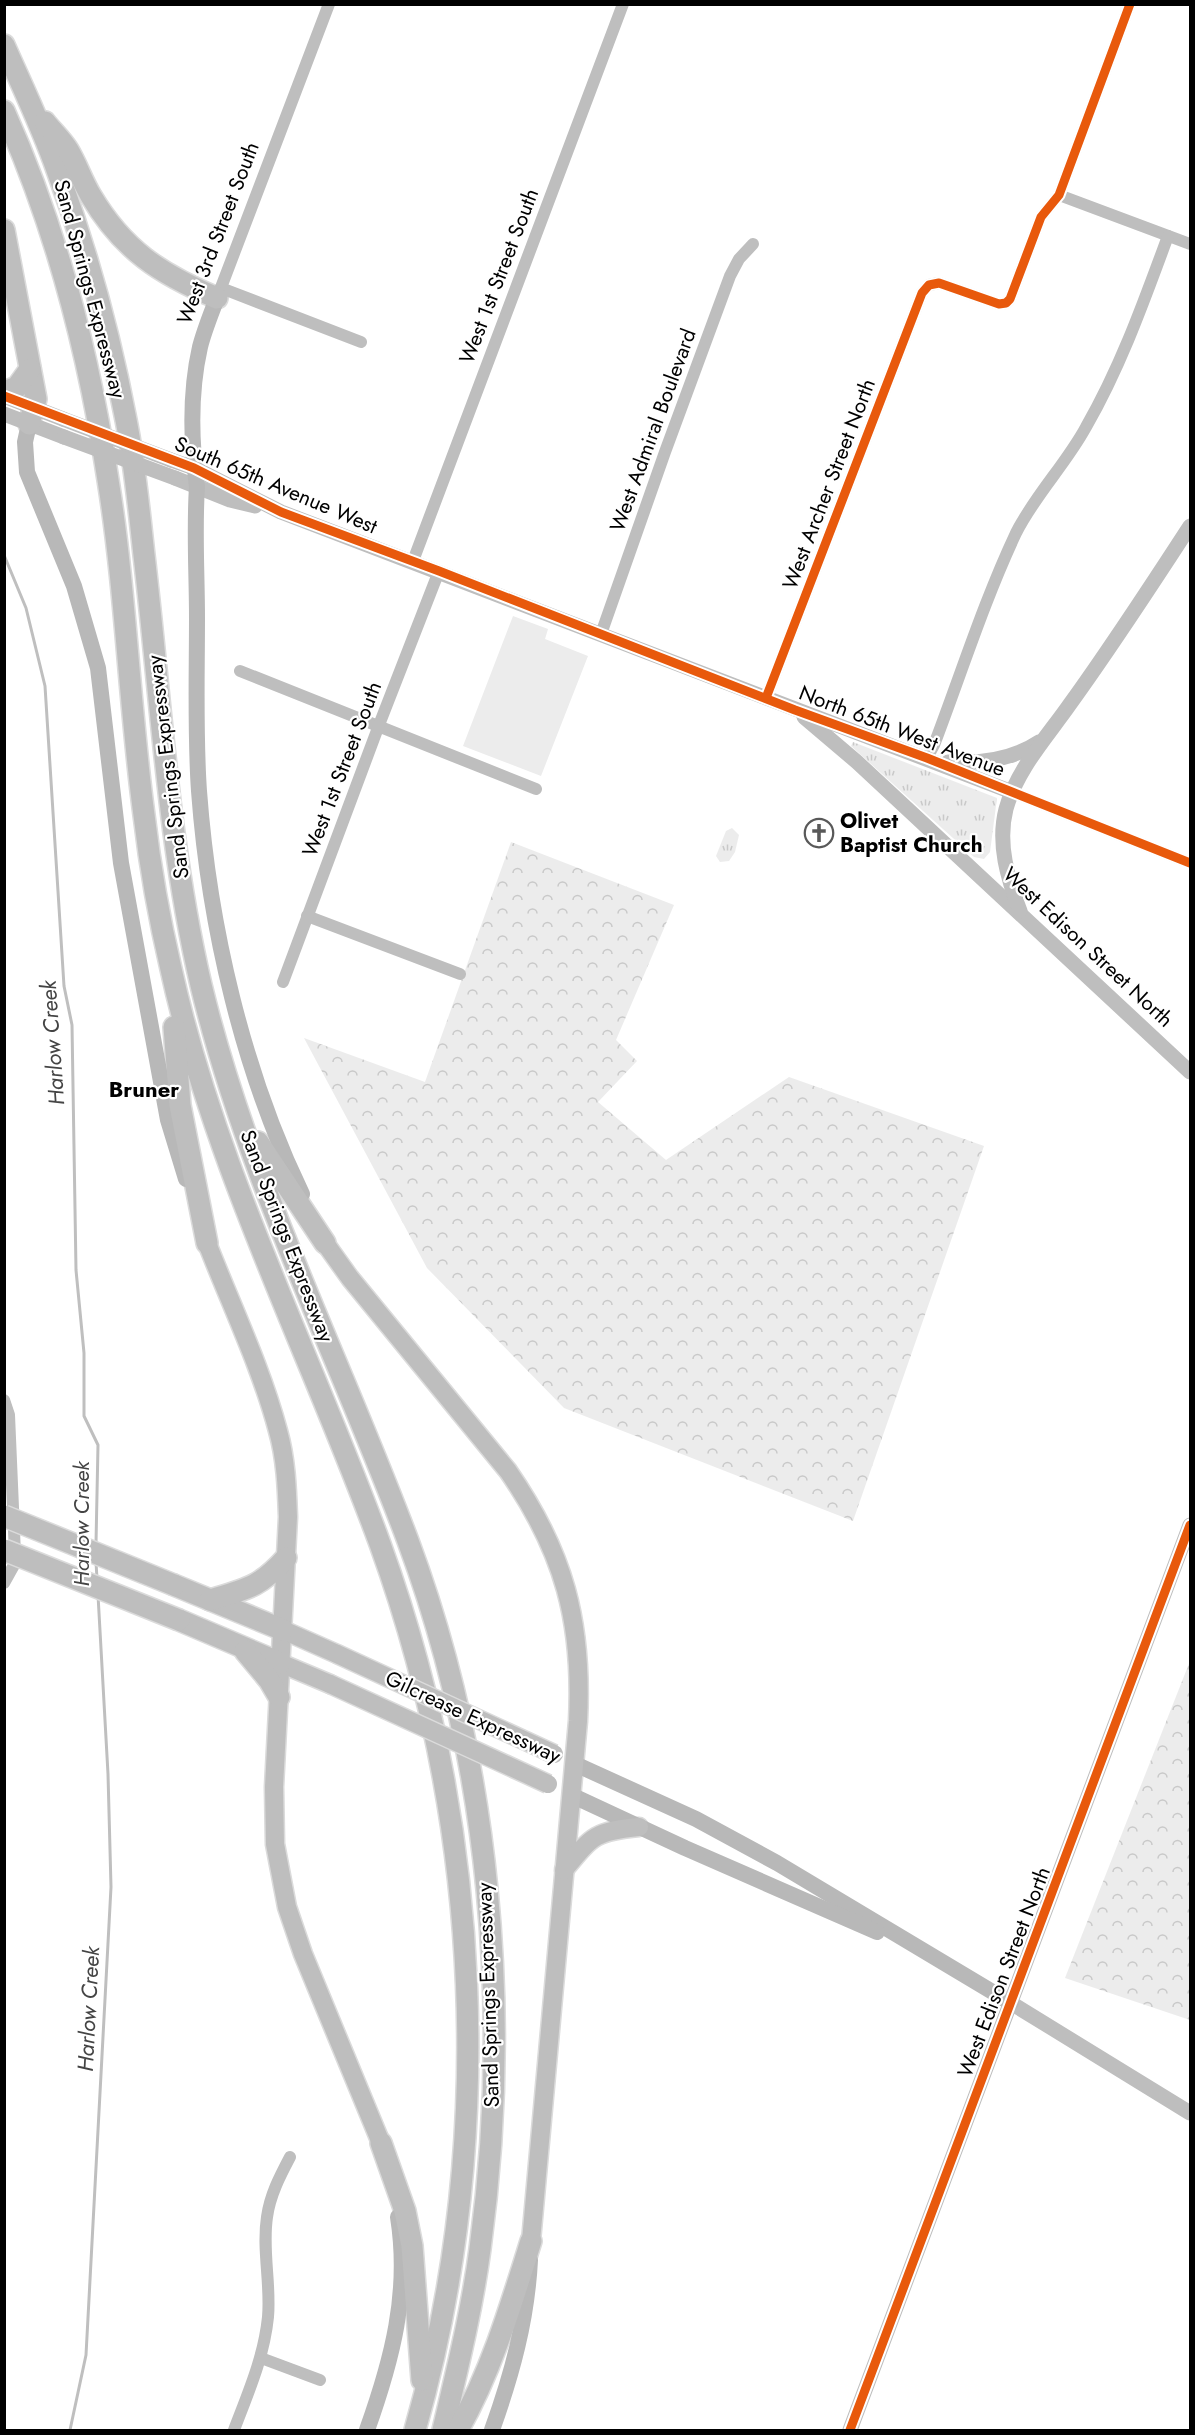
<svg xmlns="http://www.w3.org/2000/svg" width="1195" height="2435" viewBox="0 0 1195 2435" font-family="Jost,sans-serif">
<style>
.green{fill:#ececec}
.forest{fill:url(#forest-crowns)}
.park{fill:url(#park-tufts)}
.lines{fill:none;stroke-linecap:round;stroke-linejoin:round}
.stream{stroke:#bfbfbf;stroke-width:3}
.primary-casing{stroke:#dbdbdb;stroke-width:21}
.motorway-casing{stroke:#dbdbdb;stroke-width:24}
.minor{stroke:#bebebe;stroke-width:12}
.tertiary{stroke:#bebebe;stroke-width:15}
.secondary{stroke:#b8b8b8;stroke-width:16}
.primary{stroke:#bebebe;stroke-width:18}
.motorway{stroke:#bebebe;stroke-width:21}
.primary-bridge-casing{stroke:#dbdbdb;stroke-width:21;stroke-linecap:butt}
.motorway-bridge-casing{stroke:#dbdbdb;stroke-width:24;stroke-linecap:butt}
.tertiary-bridge{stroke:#bebebe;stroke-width:15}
.primary-bridge{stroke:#bebebe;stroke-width:18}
.motorway-bridge{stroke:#bebebe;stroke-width:21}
.cycleway-casing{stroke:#fff;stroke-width:13}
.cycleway{stroke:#e8590c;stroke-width:9}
.labels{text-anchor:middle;stroke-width:4.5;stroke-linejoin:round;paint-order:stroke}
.street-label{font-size:21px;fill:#000;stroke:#fff}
.poi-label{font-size:21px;font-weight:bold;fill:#000;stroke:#fff;text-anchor:start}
.water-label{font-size:22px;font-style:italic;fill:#444;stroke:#fff}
.neighbourhood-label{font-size:22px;font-weight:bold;fill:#000;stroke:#fff}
</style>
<defs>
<pattern id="forest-crowns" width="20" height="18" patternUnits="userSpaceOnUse" patternTransform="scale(1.5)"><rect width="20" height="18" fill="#ececec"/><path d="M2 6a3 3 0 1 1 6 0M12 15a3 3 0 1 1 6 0" fill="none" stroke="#c9c9c9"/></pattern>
<pattern id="park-tufts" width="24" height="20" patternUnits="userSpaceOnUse" patternTransform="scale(1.5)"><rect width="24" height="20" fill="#ececec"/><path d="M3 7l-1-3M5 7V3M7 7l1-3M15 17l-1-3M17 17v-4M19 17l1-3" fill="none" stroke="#c9c9c9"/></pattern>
</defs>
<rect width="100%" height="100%" fill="#fff"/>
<polygon class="green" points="513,616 548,629 545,639 588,656 541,776 463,746"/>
<g class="forest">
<polygon points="511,842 674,905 616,1040 637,1061 598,1102 666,1160 789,1077 984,1146 853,1521 564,1408 427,1268 304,1038 425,1082"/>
<polygon points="1190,1661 1190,2020 1065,1978"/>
</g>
<g class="park">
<polygon points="853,742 997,798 990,852 984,859 974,857 851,746"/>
<polygon points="732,828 739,835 735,852 729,861 720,862 716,856 726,831"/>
</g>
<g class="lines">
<g class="stream">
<polyline points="4,555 26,608 45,686 64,986 72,1025 76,1270 84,1353 84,1416 98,1445 96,1543"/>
<polyline points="96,1562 97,1579"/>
<polyline points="70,2430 86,2355 111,1887 108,1774 98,1595"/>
</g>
<g class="primary-casing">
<g id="primary">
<path d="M207 1243C231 1305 261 1367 278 1431 286 1459 287 1489 288 1517L274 1787 275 1844 287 1907 303 1954 381 2143"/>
<path d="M325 1243 350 1278 508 1471C564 1552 583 1622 578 1721L531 2241"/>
<polyline points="283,1630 337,1654"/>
<polyline points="280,1663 330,1684"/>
<path d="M564 1870C592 1836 595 1831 639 1827"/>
</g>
</g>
<g class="motorway-casing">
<g id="motorway">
<path d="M4 45C22 86 42 127 57 170 87 251 110 336 126 420 135 465 139 510 144 555 161 699 168 844 201 985 247 1177 339 1356 408 1541 491 1764 512 2014 480 2249 472 2310 457 2370 443 2430"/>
<path d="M4 111C56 227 89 355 108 480 126 591 129 704 144 815 150 866 159 918 171 969 215 1169 310 1352 380 1544 482 1826 497 2142 415 2430"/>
<path d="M45 122C52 131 62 140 68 150 77 165 82 181 91 196 123 250 160 274 217 298"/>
<polyline points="4,230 36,399 29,424"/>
<polyline points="4,392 17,387 30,369"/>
<polyline points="174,1027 180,1105 207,1243"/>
<polyline points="258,1142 325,1243"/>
<polyline points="174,1585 283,1630"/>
<path d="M210 1600C247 1589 260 1587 286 1558"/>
<polyline points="179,1620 280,1663"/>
<polyline points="245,1651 269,1680 279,1697"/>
<polyline points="381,2143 405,2211 412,2246 422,2380"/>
<path d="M458 2430C491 2372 511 2305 531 2241"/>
</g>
</g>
<g class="minor">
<polyline points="1059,195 1190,244"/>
<polyline points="221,288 361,342"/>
<polyline points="217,298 329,4"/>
<polyline points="413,561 623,4"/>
<polyline points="601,634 665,452 730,276 739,259 753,244"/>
<polyline points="240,671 536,789"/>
<polyline points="766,698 922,293 929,285 939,283 999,304 1006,303 1010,299 1041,217 1059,195 1130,4"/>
<path d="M927 758 934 745C961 674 984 601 1016 533 1035 495 1066 464 1086 427 1121 366 1144 301 1168 236"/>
<polyline points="1012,792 1190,863"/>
<polyline points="307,916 460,974"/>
<polyline points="283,982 379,725 439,571"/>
<polyline points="4,1400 9,1415 15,1554 14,1565 4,1583"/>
<polyline points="261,2358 320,2380"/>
<path d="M234 2430C248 2393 264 2357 268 2317 271 2284 262 2250 267 2217 270 2195 280 2176 290 2157"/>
</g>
<g class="tertiary">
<polyline points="4,396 63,419"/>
<polyline points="4,414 64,437"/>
<polyline points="171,460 194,468 281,512 1012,792"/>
<polyline points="175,478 230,500 255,506"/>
<polyline points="804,717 857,762 1190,1072"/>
<path d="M948 762C981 764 1012 760 1039 742"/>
<path d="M1020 911C1008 879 997 844 1006 809 1017 769 1047 737 1070 704 1112 646 1151 586 1190 526"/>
<polyline points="1011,2003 1190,2113"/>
<polyline points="850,2430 1190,1525"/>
</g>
<g class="secondary">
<path d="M217 298C211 314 204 331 200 347 190 391 191 442 197 487 194 530 197 574 197 618 197 676 195 734 199 791 209 926 243 1072 302 1194"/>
<polyline points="29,424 25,442 27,472 74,586 98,668 121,863 168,1120 186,1179"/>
<polyline points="575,1764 696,1819 777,1863 1011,2003"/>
<polyline points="571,1795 685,1848 877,1932"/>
<path d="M367 2430C392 2360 410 2293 398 2217"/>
<path d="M492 2430C512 2374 527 2320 530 2260"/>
</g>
<use href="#primary" class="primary"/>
<use href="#motorway" class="motorway"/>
<g class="primary-bridge-casing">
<g id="primary-bridge">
<polyline points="337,1654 554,1754"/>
<polyline points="330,1684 548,1784"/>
</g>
</g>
<g class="motorway-bridge-casing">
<g id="motorway-bridge">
<polyline points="4,1516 174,1585"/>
<polyline points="4,1550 179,1620"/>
</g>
</g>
<g class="tertiary-bridge">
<polyline points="63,419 171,460"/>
<polyline points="64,437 175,478"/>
</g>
<use href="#primary-bridge" class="primary-bridge"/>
<use href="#motorway-bridge" class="motorway-bridge"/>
<g class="cycleway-casing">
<g id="cycleway">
<polyline points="4,396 194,468 281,512 439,571 795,710 927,758 1190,863"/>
<polyline points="766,698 922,293 929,285 939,283 999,304 1006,303 1010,299 1041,217 1059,195 1130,4"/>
<polyline points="850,2430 1190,1525"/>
</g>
</g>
<use href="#cycleway" class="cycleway"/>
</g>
<defs>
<g id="church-ring" transform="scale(1.5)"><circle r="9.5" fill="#fff" stroke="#595959" stroke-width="1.5"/><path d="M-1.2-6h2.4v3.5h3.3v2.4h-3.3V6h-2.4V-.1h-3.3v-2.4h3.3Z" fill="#595959"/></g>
</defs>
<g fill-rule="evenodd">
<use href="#church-ring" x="819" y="833"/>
</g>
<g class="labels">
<g class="street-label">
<text transform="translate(218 233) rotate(-69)" y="7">West 3rd Street South</text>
<text transform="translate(499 276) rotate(-69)" y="7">West 1st Street South</text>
<text transform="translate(90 289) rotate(75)" y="7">Sand Springs Expressway</text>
<text transform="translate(653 430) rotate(-70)" y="7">West Admiral Boulevard</text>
<text transform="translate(829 484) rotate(-69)" y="7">West Archer Street North</text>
<text transform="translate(276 485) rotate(23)" y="7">South 65th Avenue West</text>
<text transform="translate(902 731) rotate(21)" y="7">North 65th West Avenue</text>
<text transform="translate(168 767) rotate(-97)" y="7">Sand Springs Expressway</text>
<text transform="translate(342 769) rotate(-69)" y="7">West 1st Street South</text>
<text transform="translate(1088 947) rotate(43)" y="7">West Edison Street North</text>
<text transform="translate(287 1236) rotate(69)" y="7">Sand Springs Expressway</text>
<text transform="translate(473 1717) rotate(25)" y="7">Gilcrease Expressway</text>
<text transform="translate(1004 1972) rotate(-69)" y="7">West Edison Street North</text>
<text transform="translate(488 1995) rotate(-92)" y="7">Sand Springs Expressway</text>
</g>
<g class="poi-label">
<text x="840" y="828">Olivet<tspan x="840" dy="24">Baptist Church</tspan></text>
</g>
<g class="water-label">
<text transform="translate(52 1043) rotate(-94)" y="8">Harlow Creek</text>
<text transform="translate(81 1524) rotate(-90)" y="8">Harlow Creek</text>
<text transform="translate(88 2009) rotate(-87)" y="8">Harlow Creek</text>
</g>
<g class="neighbourhood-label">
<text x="144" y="1097">Bruner</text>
</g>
</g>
<rect width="1195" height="2435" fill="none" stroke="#000000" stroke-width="12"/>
</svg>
